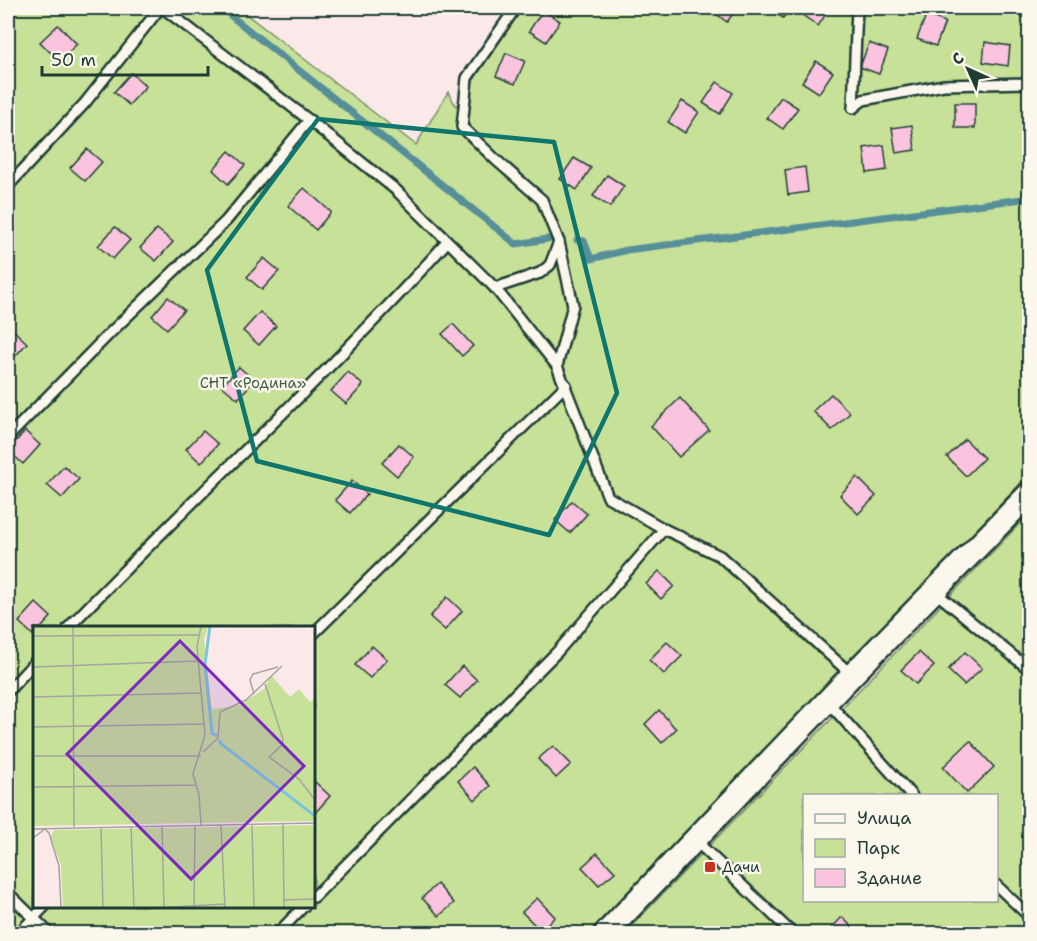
<svg xmlns="http://www.w3.org/2000/svg" width="1037" height="941" viewBox="0 0 1037 941" font-family="'Shantell Sans',sans-serif">
<style>
.green{fill:#c8e198;stroke:#748f66;stroke-width:1.5;fill-rule:evenodd}
.lines{fill:none;stroke-linecap:round;stroke-linejoin:round}
.stream{stroke:#578f99;stroke-width:7}
.building{fill:#fac4de;stroke:#1f3d34;stroke-width:1.5}
.service-casing{stroke:#1f3d34;stroke-width:14}
.tertiary-casing{stroke:#1f3d34;stroke-width:27}
.service{stroke:#fbf7ec;stroke-width:9}
.tertiary{stroke:#fbf7ec;stroke-width:22}
.marked{fill:none;stroke:#0f766e;stroke-width:4.5;stroke-linejoin:round}
.poi-dot{fill:#c8321e;stroke:#fbf7ec;stroke-width:2}
.labels{text-anchor:middle;stroke-width:5;stroke-linejoin:round;paint-order:stroke}
.park-label{font-size:15px;fill:#415e48;stroke:#fbf7ec}
.poi-label{font-size:15px;fill:#1f3d34;stroke:#fbf7ec;text-anchor:start}
.inset-river{fill:none;stroke:#7cc5dd;stroke-width:3}
.inset-road{fill:none;stroke:#a3a4a0;stroke-width:1.5}
.view{fill:#7b2cbf;fill-opacity:0.15;stroke:#7b2cbf;stroke-width:3}
.inset-edge{fill:none;stroke:#1f3d34;stroke-width:3}
</style>
<rect width="100%" height="100%" fill="#fbe8e8"/>
<filter id="ink" filterUnits="userSpaceOnUse"><feTurbulence type="fractalNoise" baseFrequency=".0167" numOctaves="2"/><feDisplacementMap in="SourceGraphic" scale="12" xChannelSelector="R" yChannelSelector="G"/><feConvolveMatrix kernelMatrix="1 2 1 2 8 2 1 2 1" color-interpolation-filters="sRGB"/></filter>
<g filter="url(#ink)">
<g class="green">
<path d="M8 8H238L416 145 448 92 456 106 518 15 520 8H1029V474L859 654 588 933H8ZM34 628H314V906H34Z"/>
<path d="M1029 514V933H625ZM804 796H996V900H804Z"/>
</g>
<g class="lines">
<g class="stream">
<polyline points="221,8 516,244 554,238"/>
<polyline points="577,240 584,241 591,259 627,250 1030,198"/>
</g>
</g>
<g class="building">
<polygon points="712,8 737,8 727,22 711,10"/>
<polygon points="767,8 790,8 783,18"/>
<polygon points="806,8 830,8 818,26 801,14"/>
<polygon points="543,10 560,21 546,42 529,31"/>
<polygon points="926,15 945,22 936,46 917,39"/>
<polygon points="58,25 77,44 59,61 40,42"/>
<polygon points="985,42 1010,46 1008,66 983,62"/>
<polygon points="869,43 888,50 879,74 860,67"/>
<polygon points="506,53 525,61 515,84 496,76"/>
<polygon points="816,61 833,72 819,93 802,82"/>
<polygon points="131,73 146,86 129,105 114,92"/>
<polygon points="717,82 733,93 720,114 703,103"/>
<polygon points="781,97 798,108 783,129 767,118"/>
<polygon points="682,101 699,112 685,133 668,122"/>
<rect x="955" y="103" width="20" height="25"/>
<polygon points="912,125 915,150 896,153 892,128"/>
<polygon points="884,145 887,170 867,173 864,148"/>
<polygon points="87,149 102,162 85,181 70,168"/>
<polygon points="229,151 245,165 228,184 213,170"/>
<polygon points="574,158 591,168 577,190 560,179"/>
<polygon points="805,167 808,192 788,195 785,170"/>
<polygon points="607,175 624,186 610,207 593,196"/>
<polygon points="304,188 331,212 316,230 288,206"/>
<polygon points="115,227 130,240 113,259 98,246"/>
<polygon points="157,229 173,242 156,261 140,248"/>
<polygon points="264,258 279,271 262,290 247,277"/>
<polygon points="168,297 184,310 167,329 152,316"/>
<polygon points="260,312 276,326 259,345 243,331"/>
<polygon points="453,324 473,346 462,356 442,334"/>
<polygon points="12,329 27,343 10,362 8,359 8,335"/>
<polygon points="239,367 254,380 238,399 222,386"/>
<polygon points="348,372 363,385 346,404 331,391"/>
<polygon points="831,394 850,413 832,430 813,411"/>
<polygon points="680,398 709,430 679,457 651,426"/>
<polygon points="25,431 40,445 23,464 8,450"/>
<polygon points="203,431 218,444 201,463 186,449"/>
<polygon points="965,439 984,458 966,476 947,457"/>
<polygon points="399,444 414,457 397,476 382,463"/>
<polygon points="64,466 79,479 62,498 47,485"/>
<polygon points="857,477 876,496 858,514 840,495"/>
<polygon points="352,481 367,494 350,513 335,500"/>
<polygon points="572,501 587,514 570,533 555,520"/>
<polygon points="659,571 674,586 661,599 646,584"/>
<polygon points="447,597 462,611 445,630 430,617"/>
<polygon points="36,603 51,617 41,628 34,628 34,636 19,622"/>
<polygon points="667,642 682,656 664,674 649,660"/>
<polygon points="372,646 387,659 370,678 355,665"/>
<polygon points="919,652 934,666 916,684 901,670"/>
<polygon points="965,652 982,668 964,685 948,670"/>
<polygon points="462,666 477,680 460,698 445,685"/>
<polygon points="659,710 676,729 662,743 645,724"/>
<polygon points="970,741 994,767 967,793 943,767"/>
<polygon points="553,746 571,764 556,778 538,759"/>
<polygon points="473,767 490,786 475,800 458,781"/>
<polygon points="315,782 330,796 314,814 314,784"/>
<polygon points="597,853 615,872 599,885 582,867"/>
<polygon points="437,884 454,903 439,916 422,898"/>
<polygon points="537,898 555,917 540,930 522,912"/>
<polygon points="842,917 856,931 854,934 826,934"/>
</g>
<g class="lines">
<g class="service-casing">
<g id="service">
<polyline points="163,8 309,120 396,190 495,288 557,366 608,497 664,529 720,556 852,675"/>
<polyline points="513,8 512,13 467,78 462,127 496,160 542,200 559,242 573,305 557,366"/>
<polyline points="853,108 863,100 944,85 1030,83"/>
<polyline points="853,108 857,8"/>
<polyline points="8,186 85,103 160,8"/>
<polyline points="495,288 540,273 550,265 559,242"/>
<polyline points="8,437 109,334 226,221 309,120"/>
<polyline points="935,592 1030,670"/>
<path d="M68 628C193 498 327 376 447 242"/>
<polyline points="314,633 566,385"/>
<polyline points="8,691 34,663"/>
<polyline points="828,702 912,796"/>
<polyline points="695,840 793,934"/>
<polyline points="996,885 1030,917"/>
<polyline points="8,893 50,934"/>
<polyline points="314,897 558,651 664,529"/>
<polyline points="18,934 45,906"/>
<polyline points="277,934 304,906"/>
</g>
</g>
<g class="tertiary-casing">
<polyline id="tertiary" points="605,934 852,675 1030,493"/>
</g>
<use href="#service" class="service"/>
<use href="#tertiary" class="tertiary"/>
</g>
</g>
<path class="marked" d="M318 119 554 142 617 393 549 535 257 461 207 270Z"/>
<rect class="poi-dot" x="704" y="861" width="12" height="12" rx="3"/>
<g class="labels">
<g class="park-label">
<text x="253" y="388">СНТ «Родина»</text>
</g>
<g class="poi-label">
<text x="722" y="872">Дачи</text>
</g>
</g>
<g transform="translate(33 626)">
<rect width="282" height="282" fill="#fbe8e8"/>
<path d="M0 0H175L171 14 179 83 207 79 231 63 238 49 257 71 266 63 277 76 282 72V195L0 200ZM282 199V282H30L28 239 17 211 21 204Z" fill="#c8e198"/>
<path class="inset-river" d="M177 0 172 38 179 107 184 110M187 114V117L282 190"/>
<path class="inset-road" d="M40 0 41 201M168 0 164 21 172 109 160 148 166 169 168 199M0 10 165 9M0 41 165 35M232 58 250 113 249 119 236 131 266 153 282 174M221 68 217 54 220 48 245 41M0 71 169 67M0 101 171 98M170 126 185 112 187 86 213 74 249 40M0 130H168M0 161 163 159M250 197 251 282M219 198 221 282M188 199 192 282M98 200 101 282M129 200 131 282M68 201 70 282M0 203 282 197M0 212 12 203 16 207 26 240 28 282M250 274 282 273M121 282 192 278M161 282 162 199"/>
<path class="view" d="M147 15 271 140 158 253 34 128Z"/>
<rect width="282" height="282" class="inset-edge"/>
</g>
<rect width="1037" height="941" fill="none" stroke="#fbf7ec" stroke-width="30"/>
<rect x="15" y="15" width="1007" height="911" fill="none" stroke="#1f3d34" stroke-width="2" filter="url(#ink)"/>
<rect x="803" y="794" width="195" height="108" fill="#fbf7ec" stroke="#a3ada2" stroke-width="1.5"/>
<rect x="815" y="814" width="30" height="9" fill="#fbf7ec" stroke="#a3ada2" stroke-width="1.5"/>
<text x="857" y="824" font-size="18" fill="#1f3d34">Улица</text>
<rect x="815" y="839" width="30" height="18" fill="#c8e198" stroke="#a3ada2" stroke-width="1.5"/>
<text x="857" y="854" font-size="18" fill="#1f3d34">Парк</text>
<rect x="815" y="869" width="30" height="18" fill="#fac4de" stroke="#a3ada2" stroke-width="1.5"/>
<text x="857" y="884" font-size="18" fill="#1f3d34">Здание</text>
<g transform="translate(968 69) rotate(315)" stroke="#fbf7ec" stroke-width="4.5" paint-order="stroke">
<path d="M0-4.5L10 22L0 15L-10 22Z" fill="#1f3d34"/>
<text y="-9" font-size="16" font-weight="bold" text-anchor="middle" fill="#1f3d34">С</text>
</g>
<path d="M42 66v9h166v-9" fill="none" stroke="#1f3d34" stroke-width="3"/>
<text x="51" y="66" font-size="18" fill="#1f3d34" stroke="#fbf7ec" stroke-width="4.5" paint-order="stroke">50 m</text>
</svg>
